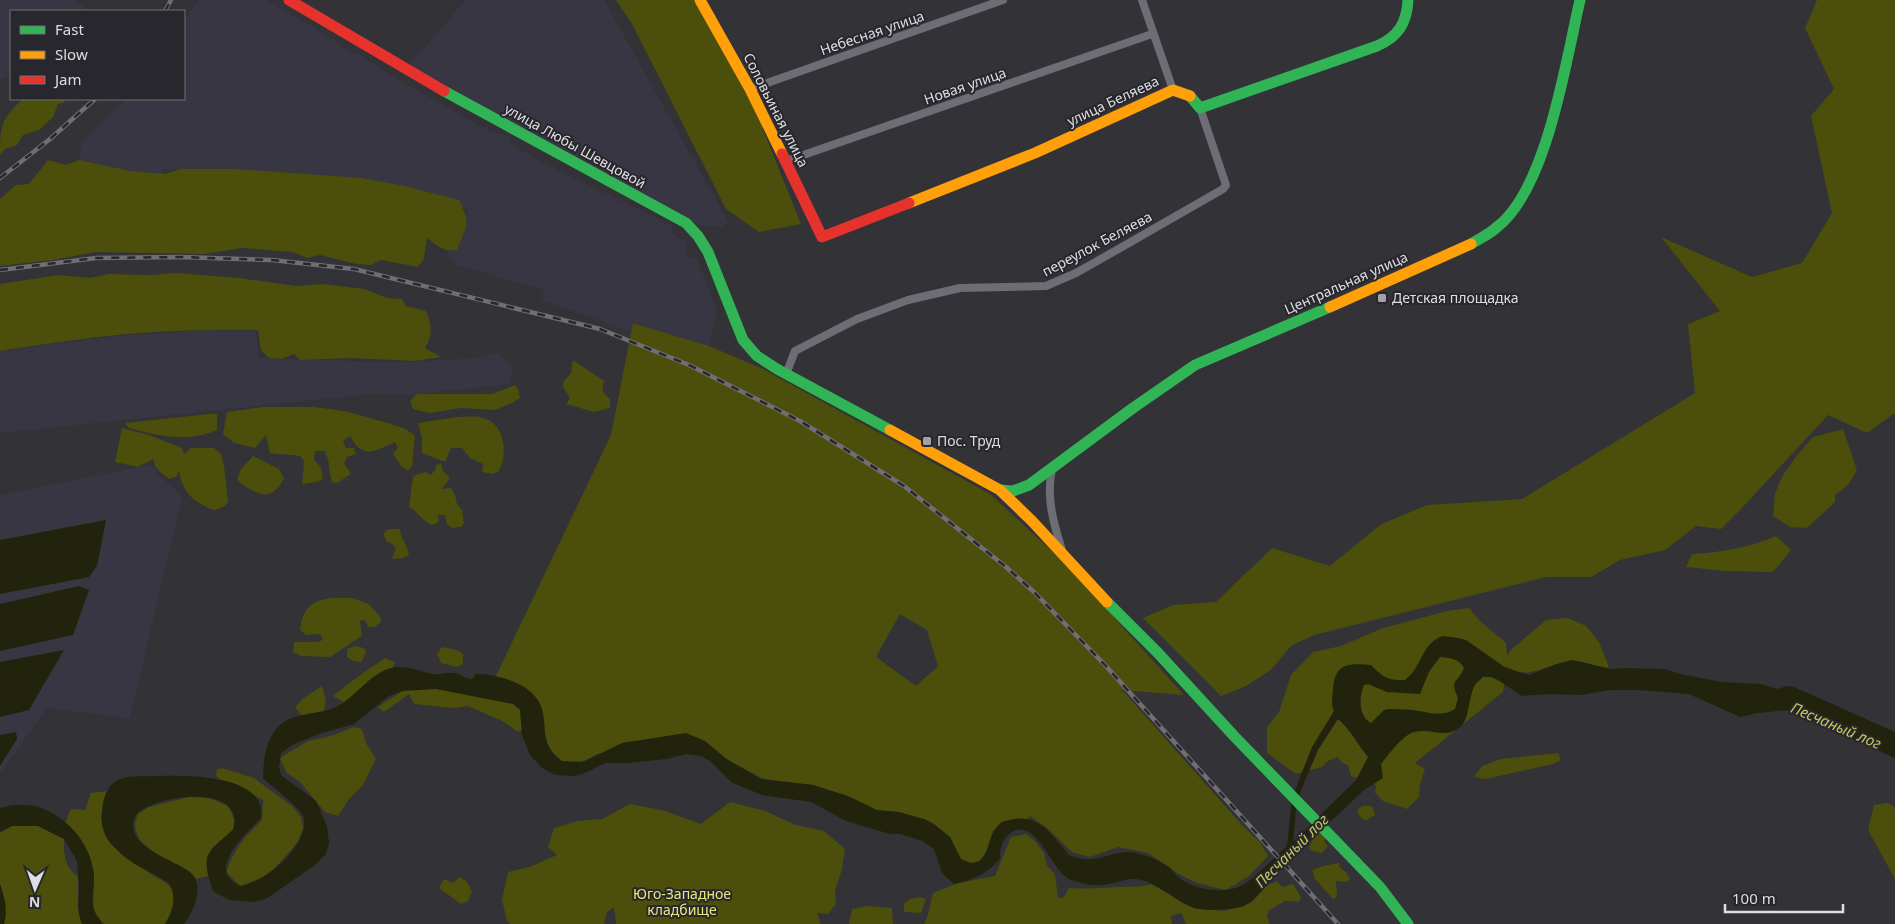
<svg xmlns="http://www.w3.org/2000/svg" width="1895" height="924" viewBox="0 0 1895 924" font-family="'Noto Sans',sans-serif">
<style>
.built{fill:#373642}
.green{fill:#4c4e0b;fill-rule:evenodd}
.water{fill:#22230c;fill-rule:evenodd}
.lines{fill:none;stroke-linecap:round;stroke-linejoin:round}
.street{stroke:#6d6d75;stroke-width:8}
.fast{stroke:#30b455;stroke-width:11}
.slow{stroke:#ff9f0a;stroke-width:11}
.jam{stroke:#e5322d;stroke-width:11}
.rail-casing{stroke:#6e6e73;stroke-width:4.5}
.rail{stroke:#28272d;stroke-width:2.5;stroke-dasharray:8;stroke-linecap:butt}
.poi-dot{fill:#a2a2a6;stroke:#28272d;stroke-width:2}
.labels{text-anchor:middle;stroke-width:4;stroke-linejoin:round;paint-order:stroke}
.street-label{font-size:14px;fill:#dedee2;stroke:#28272d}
.poi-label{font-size:14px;fill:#dedee2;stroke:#28272d;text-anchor:start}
.park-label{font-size:14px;fill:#e4ea7c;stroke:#28272d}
.water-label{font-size:15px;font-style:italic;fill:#c4c85a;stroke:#28272d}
</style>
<rect width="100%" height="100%" fill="#333237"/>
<g class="built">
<polygon points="0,0 75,0 89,11 11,11 11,75 0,80"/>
<polygon points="198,0 267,0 304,23 305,22 316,28 315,29 355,55 357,53 394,77 489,131 505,135 511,139 509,142 541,162 673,226 671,233 680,239 688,240 685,257 697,259 717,311 709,346 634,323 631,332 542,300 544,290 456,265 437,237 443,211 467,215 468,209 453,205 250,171 163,169 163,175 141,174 79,163 81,144 126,99 184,99 184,22"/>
<polygon points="466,0 604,0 729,223 722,227 698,225 417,70 410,64"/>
<polygon points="191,331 256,331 259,358 395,362 447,360 484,357 491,354 500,354 512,367 511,384 410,395 372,394 0,433 0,352 49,344 130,335"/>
<polygon points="149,465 182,497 130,718 47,708 0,774 0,495"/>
</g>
<g class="green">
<polygon points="616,0 696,0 722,45 760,122 801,224 759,232 726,209 632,24"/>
<polygon points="1817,0 1895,0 1895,413 1867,433 1828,415 1742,508 1721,529 1696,526 1665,550 1620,560 1591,577 1546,577 1314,635 1291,646 1271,670 1244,687 1221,696 1143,618 1173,605 1216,602 1272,548 1330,566 1380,525 1427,505 1522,499 1695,393 1688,324 1720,311 1661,237 1752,277 1802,263 1832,213 1811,116 1834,89 1805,28"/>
<path d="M23 99H67L63 103 58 104 53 117 39 130 23 135 17 145 5 149 0 155C0 126 1 119 23 99Z"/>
<path d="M48 160 66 165 79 160 130 171 165 174 180 169H235L362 178 400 185 459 200C472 226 466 225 457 250 444 252 437 246 427 238L424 259 418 267 381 260 371 265 356 264 320 255 308 258 292 252 242 248 205 254 96 252 53 260 0 266V199L16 185 29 184Z"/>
<path d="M177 273 239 278 296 286 323 284 364 289 387 298 402 299 406 306 426 311C432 326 433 335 425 348L441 357 414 361 351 358 300 360 294 354 282 359 269 358 261 350 258 330C215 330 171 330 128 334 85 338 43 344 0 351V284L59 275 90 278 109 274 150 275Z"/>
<path d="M633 323 709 346 763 369 990 494 1064 562 1184 695 1120 690 1125 693 1242 825 1260 842 1268 856 1249 876 1226 890 1197 883 1177 873 1148 853 1118 847 1090 857 1072 852 1047 828 1030 816 1028 819H1018L993 831 989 847 980 861 970 863 961 859 958 855 860 802 813 785 766 780 729 761 705 741 597 754C555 780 544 746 542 710L496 676 611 435ZM900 614 927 630 938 666 916 686 876 657Z"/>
<path d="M573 360 604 381C601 390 603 393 610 399V408L594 412 566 404 570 398 563 387 564 381 571 373Z"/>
<polygon points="515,385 518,389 520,398 512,403 495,410 461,408 430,413 413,409 410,401 417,394 492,394"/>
<path d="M263 407H314L344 411 388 423 406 429 415 436 412 466 408 471 402 467 393 454 398 448 395 442C375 451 363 460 350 436L343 441 346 448H354L356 454 347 457 344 463 351 474 337 483 332 482C328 471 331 461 324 451H315L314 460 321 467 323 479 317 482 302 484 304 461 300 456C290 454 281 455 270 453L266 435 255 448 234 443 223 434 227 412Z"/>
<path d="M209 414H217V430C188 443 159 436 129 428L125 423Z"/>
<path d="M458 417C467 417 477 415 486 419 506 426 508 457 498 472L492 474 482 472 483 464 470 458 462 448H451L445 462 422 453V438L418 423Z"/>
<path d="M122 428 149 435 182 448 184 454 191 448H214L221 454 224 466 228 501 225 506 214 510C194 503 182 492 179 470L177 476 169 479 156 468 153 459 138 467 115 462Z"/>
<polygon points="1843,429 1857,470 1848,485 1835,495 1835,502 1807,528 1790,527 1773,516 1775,493 1783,475 1795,458 1813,437"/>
<path d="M253 456 279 469 284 478C272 504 254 494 237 480L241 469Z"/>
<path d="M441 463 443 471 450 478 442 489 451 488 455 495 457 504 462 510 464 523 461 527 452 528 447 524 445 515H438L439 522 432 525C421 520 418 512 409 507L413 476 425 472 431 475 435 470 436 465Z"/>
<path d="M388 529H400C401 539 407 544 409 555L403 558 392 559 396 548 391 543 387 542 383 534Z"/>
<path d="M1776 536 1791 550 1773 572 1725 571 1686 567 1692 554C1724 552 1747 548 1776 536Z"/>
<path d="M331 598H352L369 604 381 618 380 623 374 627H368L365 620 360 621 362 636 330 657 301 656 293 652 294 642H317L323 640 320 634 306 635 300 630C303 609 310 601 331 598Z"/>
<path d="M1469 608 1480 621 1506 643 1507 656 1511 650 1546 620 1568 618 1586 626 1599 642 1609 667 1605 668C1595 666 1584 661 1574 661 1551 661 1527 683 1506 666L1503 692 1415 763 1425 769 1420 785 1419 797 1407 809 1383 801 1375 793 1376 785 1351 776 1348 765 1342 763 1338 757 1328 761 1322 767 1296 774 1267 753V727L1279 712 1291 675 1313 652 1341 646 1383 628 1447 611Z"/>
<polygon points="355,646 364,648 366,653 361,662 353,661 347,657 347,649"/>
<polygon points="442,647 457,650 463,654 463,664 457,667 441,663 437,654"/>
<path d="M385 658 395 662 391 674 344 702 333 696C350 682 367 670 385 658Z"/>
<polygon points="450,685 524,706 524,726 522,730 518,732 504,722 468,706 453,708 414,704 409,694 384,712 378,707 407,688"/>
<polygon points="322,686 326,701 323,714 303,717 295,707 305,697"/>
<polygon points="354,727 362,729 366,743 376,759 363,785 349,799 338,816 325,812 300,782 286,772 280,758 308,741 331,736"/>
<polygon points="1558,753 1561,760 1553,764 1486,779 1474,777 1482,766 1501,759"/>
<path d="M222 768 254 778 292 806 301 817 303 828 297 843 269 875 240 886 226 872C234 850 245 836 262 820L263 800 233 783 219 779 216 775 217 770Z"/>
<path d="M107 791 101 820C116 837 131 856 147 871 161 883 165 876 176 897L170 915 165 924H104L96 914 93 907 94 871 65 823 71 809 85 810 91 793Z"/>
<path d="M189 797 209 798 228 806 235 820 233 830 212 848 207 857 208 876 195 879C180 861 136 853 135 825 135 822 137 817 138 814L149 807Z"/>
<polygon points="730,802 765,811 796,825 824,831 845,849 842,869 835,891 836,904 828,914 817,913 821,924 616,924 614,907 607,912 604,924 510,924 507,921 502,900 508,872 529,867 557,855 548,847 554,828 578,821 602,819 630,804 662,810 701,824"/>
<polygon points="1887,803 1895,807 1895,879 1868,830 1874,805"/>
<polygon points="1363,806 1372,806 1375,815 1367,820 1362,819 1357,812 1359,808"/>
<path d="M12 826H38L64 839C64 856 64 865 78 877V911L82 924H2L0 885V833Z"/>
<polygon points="1317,831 1324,832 1326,837 1324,842 1328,846 1322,853 1312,851 1309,848 1313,836"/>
<path d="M1026 834 1035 841 1044 853 1047 866 1055 874 1058 898 1064 897 1069 888C1085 889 1100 888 1116 887 1129 886 1140 888 1151 884L1188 904 1205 909 1224 911 1251 903 1266 886 1277 881 1282 887 1293 884 1301 897 1299 902 1285 901 1268 911 1267 916 1270 924H1186L1181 913 1171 916 1172 924H924C929 915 930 904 933 893L958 883 995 876 1011 837Z"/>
<polygon points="1339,863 1339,867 1346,872 1350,879 1347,882 1336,881 1337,897 1333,899 1315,879 1312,870 1323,866"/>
<polygon points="460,877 466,881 472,891 468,901 461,904 439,888 444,879 453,883"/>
<polygon points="919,897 926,899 921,913 904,912 904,904 910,899"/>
<polygon points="869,906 892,908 893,924 849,924 852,909"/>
</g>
<g class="water">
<polygon points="106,520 97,566 89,577 0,594 0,540"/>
<polygon points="79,586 89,590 73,635 0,651 0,604"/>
<path d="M1443 636 1458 638 1466 640 1506 668 1529 675 1557 664 1572 660 1611 669 1624 668 1664 669 1680 674 1722 682 1761 684 1777 689 1787 686 1794 687 1895 732V758L1789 710 1758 713 1740 717 1689 694 1639 690H1610L1580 695 1551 694 1522 696 1498 680 1491 677H1483C1481 679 1477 682 1475 685 1468 696 1470 721 1459 728 1443 739 1432 728 1414 732 1403 735 1388 755 1381 764L1383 778 1364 790 1273 876C1269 884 1252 903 1244 906 1236 910 1203 911 1194 908 1174 901 1158 882 1136 879 1125 878 1114 884 1102 885 1091 886 1079 883 1069 879 1051 870 1037 818 1012 832 1002 838 1000 848 1000 859 988 873 972 881 954 884L942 873 934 849 922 841 900 834H890L846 821 811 802 762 795 731 782 710 761 701 756 686 754 666 759 628 763H605L585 773 574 776 555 775 542 768 530 755 522 735 520 710 513 704 436 689 403 691 389 696 354 724 319 734 294 744 281 753 279 767 281 775 316 801 327 826 329 843 326 854 315 865 266 899 251 902 229 900 213 891C201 855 205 854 233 830 247 779 144 797 135 817 122 849 182 861 193 875 204 889 193 911 184 924H165C173 911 177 897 169 883 150 871 131 865 115 848 104 838 100 825 102 811 103 799 106 788 116 781 127 774 145 777 157 776 184 775 268 774 261 818 246 834 204 870 241 886 265 882 309 846 304 818 302 809 271 786 263 778 263 762 266 740 277 728 291 712 317 715 334 708 357 698 372 668 398 667 411 667 420 671 432 674 439 675 447 672 455 673 462 675 465 679 472 679L476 674C498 674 535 684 542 709 548 732 539 744 562 761L583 762 622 743 686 733 705 741 725 758 761 779 813 785 848 796 877 810 899 812 924 819 934 824 950 837 961 859 970 863C989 863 986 844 994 831 996 828 999 824 1002 822 1036 810 1050 832 1069 855 1098 868 1112 847 1136 853 1147 855 1162 861 1171 869 1174 873 1178 877 1182 880 1198 890 1223 894 1241 886 1252 881 1277 855 1287 846L1292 798 1312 747 1334 711C1331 705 1332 698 1333 691 1334 664 1347 663 1371 665 1384 678 1387 680 1405 680 1409 676 1414 672 1416 667 1424 655 1427 641 1443 636ZM1440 657C1449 658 1459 658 1464 668 1458 684 1449 678 1458 698L1455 709C1441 718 1428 712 1412 710 1404 709 1396 709 1388 709L1384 710 1371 723C1358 716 1359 696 1364 685L1368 684 1387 692 1420 694 1429 672ZM1338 719C1351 730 1357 744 1368 757L1356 780 1293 842 1297 800 1318 750Z"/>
<polygon points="64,650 29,710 0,717 0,662"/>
<polygon points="16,732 17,739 0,766 0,735"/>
<path d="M12 805C21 805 31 805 39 807 66 816 89 842 93 869 97 891 85 904 103 924H82L81 922 78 907 79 887 77 861 64 839 38 826H12L0 832V808Z"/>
<path d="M0 884C5 898 8 910 4 924H0Z"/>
</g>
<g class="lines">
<g class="street">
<polyline points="1142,0 1173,90"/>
<polyline points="750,89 1003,0"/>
<polyline points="786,161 1152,34"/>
<polyline points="786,374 795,351 857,319 908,300 960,288 1046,286 1076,273 1122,247 1223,189 1226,185 1200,108"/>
<path d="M1052 469C1046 497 1053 522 1062 550"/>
</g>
<g class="fast">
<polyline points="444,91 686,223 698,236 708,252 743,340 757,356 777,369 890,430"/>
<path d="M1190 96 1200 108 1377 46C1398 37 1407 23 1408 0"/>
<path d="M1471 244C1480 238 1490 234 1497 227 1547 189 1566 60 1580 0"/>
<polyline points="1000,490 1013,491 1029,485 1133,408 1195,365 1330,307"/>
<polyline points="1107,602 1158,653 1234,736 1380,887 1408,924"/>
</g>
<g class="slow">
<polyline points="700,0 750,89 782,154"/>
<polyline points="909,203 1035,153 1173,90 1190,96"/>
<polyline points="1330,307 1471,244"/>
<polyline points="890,430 1000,490 1032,521 1107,602"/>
</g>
<g class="jam">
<polyline points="289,0 444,91"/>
<polyline points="782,154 822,237 909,203"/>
</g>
<g class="rail-casing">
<g id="rail">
<polyline points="165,11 171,0"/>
<polyline points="0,178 50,139 95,99"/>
<polyline points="0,270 96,258 180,257 272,260 354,269 600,329 689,365 800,421 904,486 1006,567 1033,591 1105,665 1338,924"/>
</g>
</g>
<use href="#rail" class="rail"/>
</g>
<g class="poi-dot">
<rect x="1377" y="293" width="10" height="10" rx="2.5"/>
<rect x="922" y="436" width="10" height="10" rx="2.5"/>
</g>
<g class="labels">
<g class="street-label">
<text transform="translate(872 33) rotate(-19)" y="5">Небесная улица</text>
<text transform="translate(965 86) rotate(-19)" y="5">Новая улица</text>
<text transform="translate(1113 101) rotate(-25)" y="5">улица Беляева</text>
<text transform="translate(776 110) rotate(63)" y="5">Соловьиная улица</text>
<text transform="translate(575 146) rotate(29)" y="5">улица Любы Шевцовой</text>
<text transform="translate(1097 244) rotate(-28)" y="5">переулок Беляева</text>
<text transform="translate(1346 283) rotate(-24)" y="5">Центральная улица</text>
</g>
<g class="poi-label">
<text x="1392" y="303">Детская площадка</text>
<text x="937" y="446">Пос. Труд</text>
</g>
<g class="park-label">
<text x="682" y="899">Юго-Западное<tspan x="682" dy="16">кладбище</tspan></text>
</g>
<g class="water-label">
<text transform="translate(1836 726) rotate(23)" y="5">Песчаный лог</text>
<text transform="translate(1292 851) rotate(-45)" y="5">Песчаный лог</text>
</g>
</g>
<rect x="10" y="10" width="175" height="90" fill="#28272d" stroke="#717075"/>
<rect x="20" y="26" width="25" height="8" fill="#30b455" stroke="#717075"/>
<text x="55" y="35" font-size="15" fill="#dedee2">Fast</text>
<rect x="20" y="51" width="25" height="8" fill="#ff9f0a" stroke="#717075"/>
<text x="55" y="60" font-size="15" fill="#dedee2">Slow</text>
<rect x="20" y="76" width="25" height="8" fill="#e5322d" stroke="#717075"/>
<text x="55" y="85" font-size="15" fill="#dedee2">Jam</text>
<g transform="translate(35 889) rotate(182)" stroke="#28272d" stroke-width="4" paint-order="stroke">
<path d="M0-4L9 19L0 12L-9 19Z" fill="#dedee2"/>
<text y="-8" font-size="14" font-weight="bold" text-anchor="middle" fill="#dedee2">N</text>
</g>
<path d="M1725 904v8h118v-8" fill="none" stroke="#dedee2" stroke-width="2.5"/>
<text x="1732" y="904" font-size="15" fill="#dedee2" stroke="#28272d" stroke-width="4" paint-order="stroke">100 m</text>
</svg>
